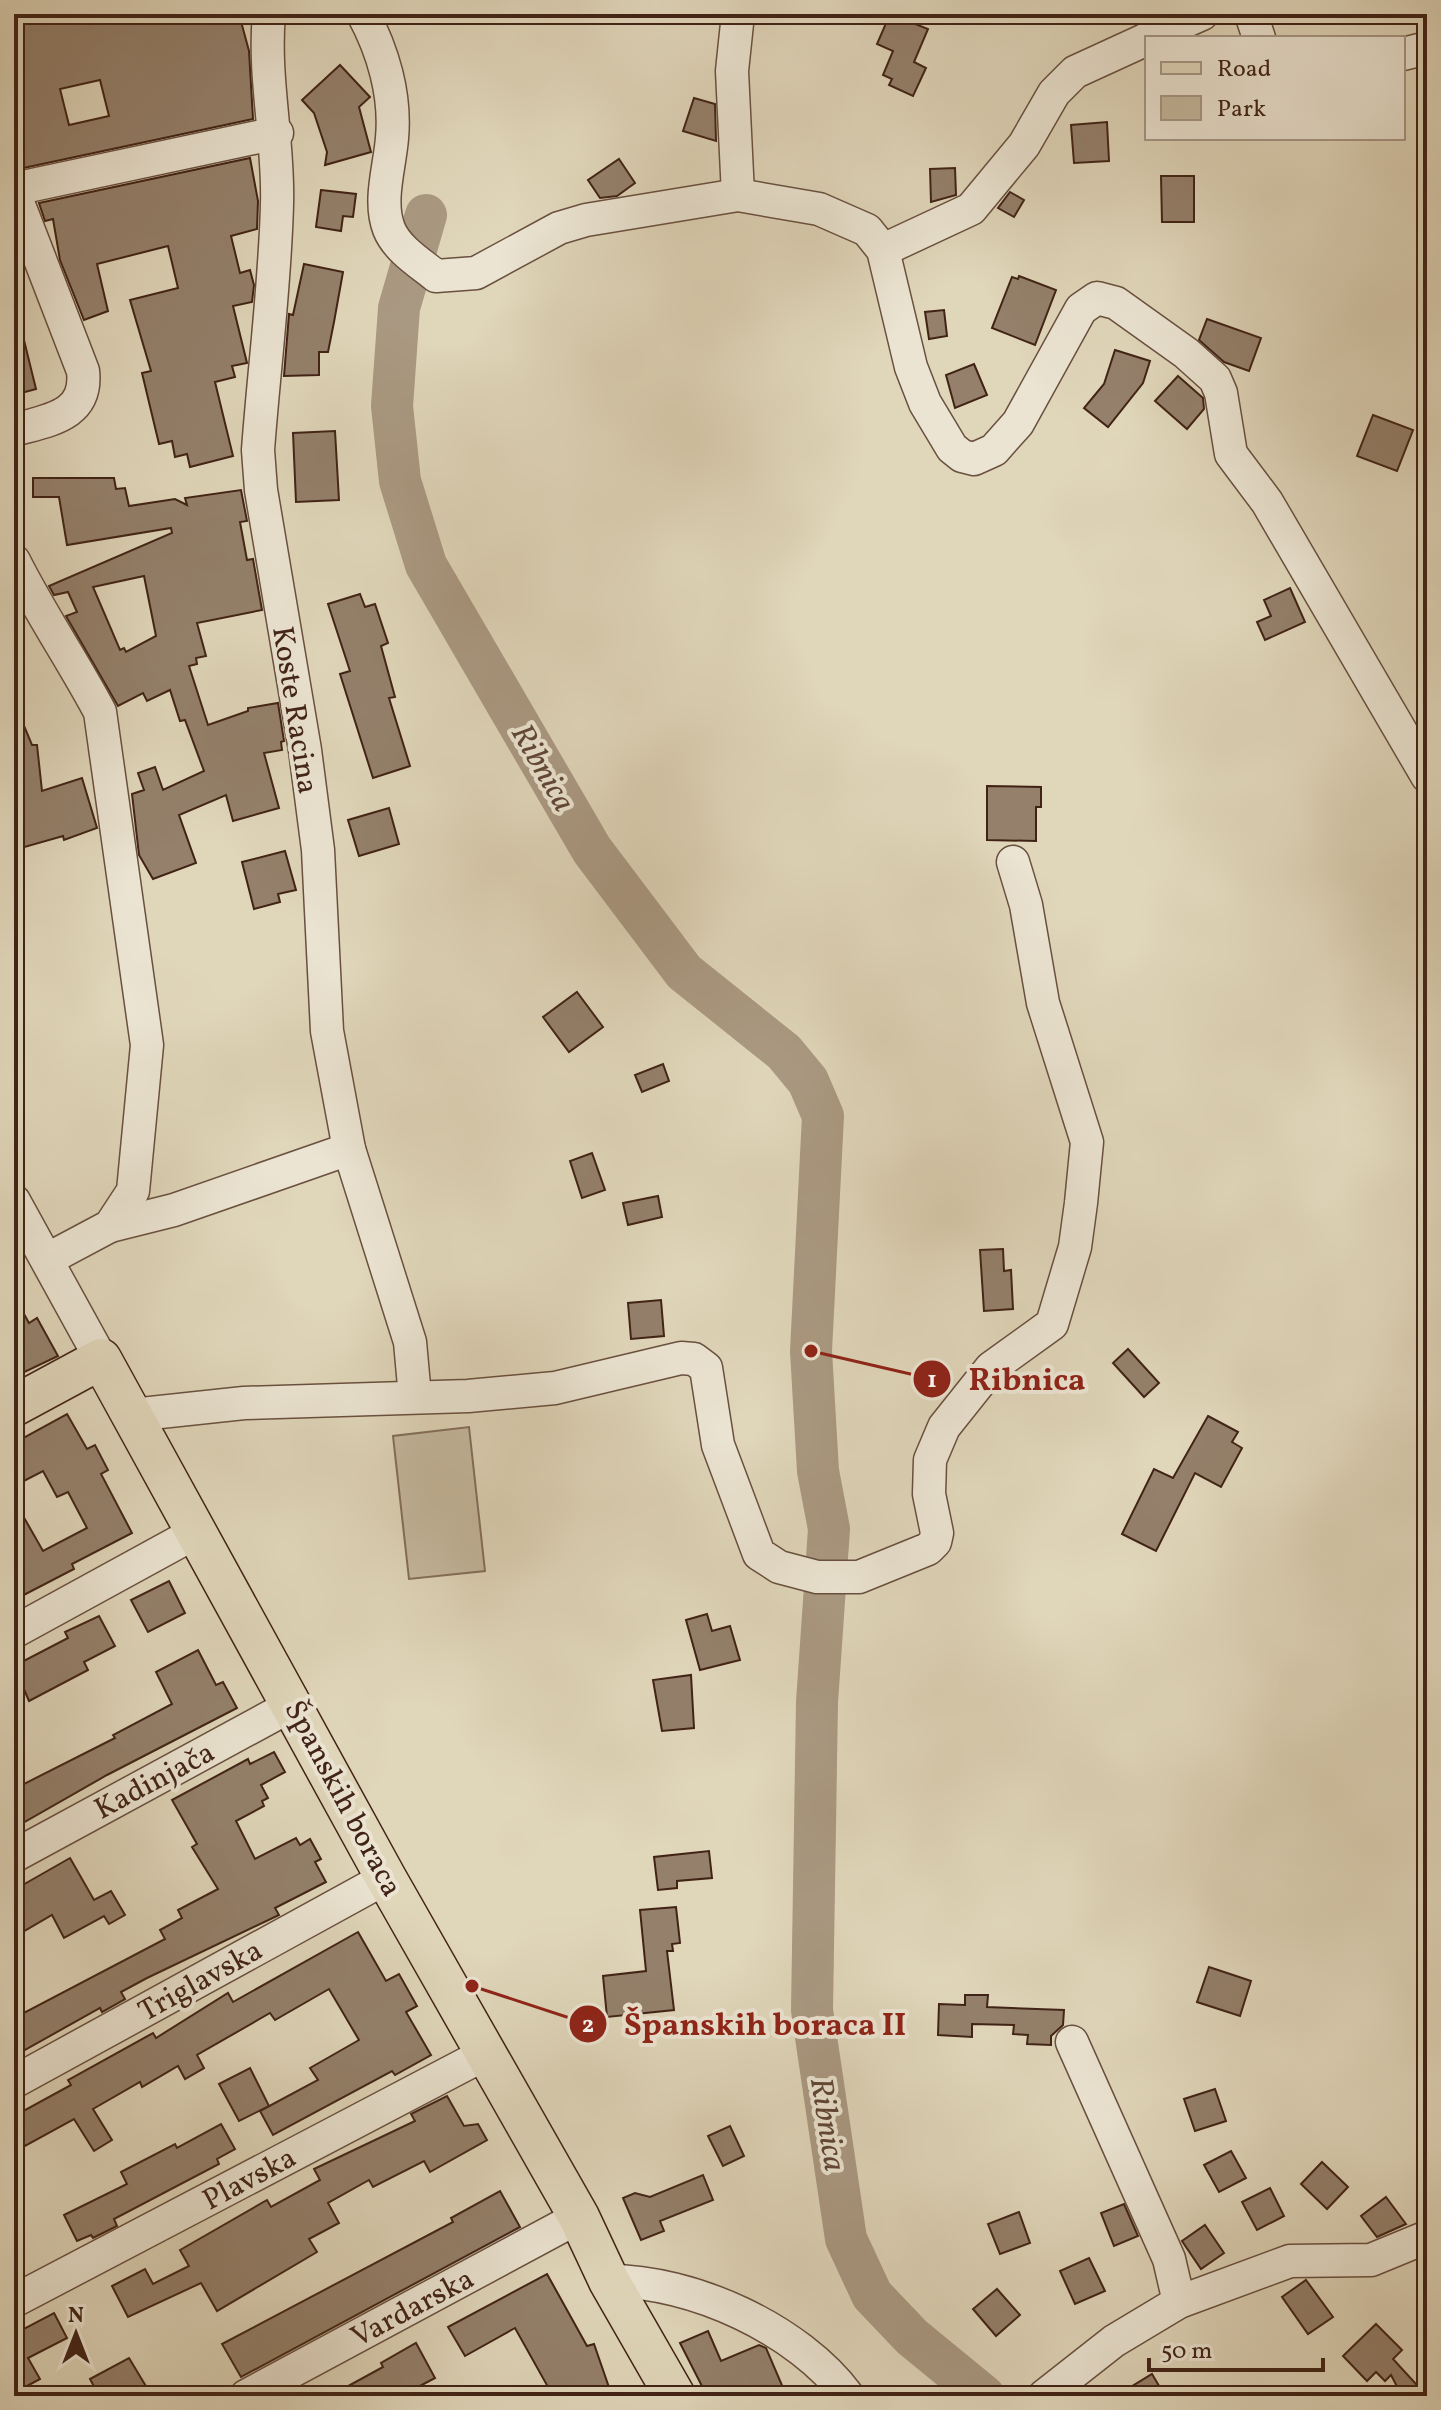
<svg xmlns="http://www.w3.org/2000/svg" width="1441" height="2410" viewBox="0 0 1441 2410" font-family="Vollkorn,serif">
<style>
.green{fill:#c5b89e;stroke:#836e5a;stroke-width:2}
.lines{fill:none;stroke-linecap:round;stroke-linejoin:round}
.river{stroke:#aa9982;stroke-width:42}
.building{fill:#94806b;stroke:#412316;stroke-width:2;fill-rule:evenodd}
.minor-casing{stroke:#69503f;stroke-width:35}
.major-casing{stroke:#412316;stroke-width:43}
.minor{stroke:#ebe4d2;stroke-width:32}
.major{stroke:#e0d6ba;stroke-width:40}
.labels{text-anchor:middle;stroke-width:8;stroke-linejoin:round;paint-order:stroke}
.street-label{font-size:30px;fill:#412316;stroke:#ebe4d2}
.water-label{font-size:32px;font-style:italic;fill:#604636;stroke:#ebe4d2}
.leader{fill:none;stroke:#8f2418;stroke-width:3}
.callout-dot{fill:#8f2418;stroke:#ebe4d2;stroke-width:3}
.mark-label{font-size:24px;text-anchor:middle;font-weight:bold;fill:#fff}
.callout-label{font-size:32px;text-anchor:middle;font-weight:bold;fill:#8f2418;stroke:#ebe4d2;stroke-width:8;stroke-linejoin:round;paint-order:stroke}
</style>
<rect width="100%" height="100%" fill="#e0d6ba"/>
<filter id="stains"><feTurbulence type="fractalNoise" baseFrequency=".0025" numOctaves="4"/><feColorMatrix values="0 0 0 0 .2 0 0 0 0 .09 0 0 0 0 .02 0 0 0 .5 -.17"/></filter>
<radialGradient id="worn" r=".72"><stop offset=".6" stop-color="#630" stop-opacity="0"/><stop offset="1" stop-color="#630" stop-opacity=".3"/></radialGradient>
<polygon class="green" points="469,1427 485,1571 409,1579 393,1436"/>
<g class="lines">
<polyline class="river" points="426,215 399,308 392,406 400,481 426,565 592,850 684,972 784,1052 808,1081 823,1116 811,1351 818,1471 829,1529 817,1702 812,2010 846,2239 872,2295 912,2337 984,2396"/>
</g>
<g class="building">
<path d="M54 14H86L89 24 133 14H239L249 51 253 119 14 170V26L55 17ZM100 80 109 116 69 125 60 89Z"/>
<polygon points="890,14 928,29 914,62 926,68 913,96 889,85 892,79 883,75 893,51 877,44"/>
<polygon points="340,65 370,97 359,107 371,152 325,165 327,152 314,113 302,100"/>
<polygon points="694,98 715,104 716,141 683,131"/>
<polygon points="1107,122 1109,161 1074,163 1071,125"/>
<polygon points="250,158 258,201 257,229 231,236 240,273 250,270 254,285 252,302 233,306 247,363 232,366 235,377 215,382 233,456 190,467 187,454 175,457 172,441 159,444 142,373 151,371 130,300 178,288 168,246 97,264 108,311 84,320 60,260 53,219 45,221 39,203"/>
<polygon points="619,159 635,183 617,196 600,198 588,180"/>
<polygon points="955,168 956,195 931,202 930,169"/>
<polygon points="1161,176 1194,176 1194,222 1162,222"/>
<polygon points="321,190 356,194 353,217 343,216 341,231 316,227"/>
<polygon points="1010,192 1024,200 1014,217 998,208"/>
<polygon points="304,264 343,272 334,322 328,352 319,352 319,375 284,376 289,314 293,315"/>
<polygon points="1019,276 1056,290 1035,345 992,328 1012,277 1018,279"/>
<polygon points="944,310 947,336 929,339 925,312"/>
<polygon points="1207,319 1261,338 1249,371 1224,362 1199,340"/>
<polygon points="21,328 36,389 14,395 14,329"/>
<polygon points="1115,350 1150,361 1143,383 1108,427 1084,408 1104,384"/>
<polygon points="974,364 987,395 955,408 946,375"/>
<polygon points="1178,376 1203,398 1204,409 1187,429 1155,401"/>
<polygon points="1373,415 1413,430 1397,471 1357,456"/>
<polygon points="335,431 339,500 296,502 293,433"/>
<path d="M33 478H114L116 489 125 488 129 506 175 499 187 505 185 498 241 490 247 521 240 522 247 560 253 559 262 610 197 623 206 656 196 658 197 664 189 666 208 725 248 711V708L278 703 284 741 281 742 282 750 264 753 279 808 233 821 226 795 179 815 196 863 153 879 139 855 132 794 144 790 138 773 155 767 163 790 204 771 185 720 180 721 170 690 147 701 143 693 118 706 66 616 77 612 68 592 54 595 49 586 172 533 171 528 67 545 59 497H33ZM144 576 156 636 126 652 124 648 120 650 93 587Z"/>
<polygon points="1290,588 1305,622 1265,640 1257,622 1271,616 1264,600"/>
<polygon points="360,594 365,607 375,604 388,643 381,646 395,697 389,698 410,766 373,778 340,674 350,671 328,604"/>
<polygon points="14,702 32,745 37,745 42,791 82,778 97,828 64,840 63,836 14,850"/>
<polygon points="987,786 1041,787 1041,807 1036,807 1036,841 987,840"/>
<polygon points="389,808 399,844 359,856 348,820"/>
<polygon points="285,851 296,890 278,894 280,902 254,909 242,862"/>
<polygon points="577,992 603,1027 569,1052 543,1017"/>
<polygon points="663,1064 669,1081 642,1092 635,1075"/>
<polygon points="592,1153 605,1190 582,1198 570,1161"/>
<polygon points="658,1196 662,1217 628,1225 623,1203"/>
<polygon points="1003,1249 1004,1271 1011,1270 1013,1309 984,1311 980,1250"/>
<polygon points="14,1296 29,1323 37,1318 58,1356 14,1377"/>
<polygon points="661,1300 664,1336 631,1339 628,1303"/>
<polygon points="1128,1349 1159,1383 1144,1397 1113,1363"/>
<polygon points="67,1414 87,1449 95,1445 108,1470 101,1474 132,1533 72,1564 74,1569 14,1600 14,1500 43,1551 87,1528 68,1492 57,1497 43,1471 14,1486 14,1443"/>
<polygon points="1208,1416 1238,1432 1232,1442 1242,1448 1221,1487 1195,1473 1156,1551 1122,1534 1154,1469 1173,1478"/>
<polygon points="169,1581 185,1613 148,1632 131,1600"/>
<polygon points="707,1614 712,1631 730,1626 740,1660 700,1670 686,1620"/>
<polygon points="99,1616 115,1646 84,1662 88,1670 29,1701 14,1666 68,1638 65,1632"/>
<polygon points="198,1650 216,1685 223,1682 237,1708 107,1775 14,1828 14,1789 115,1738 113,1735 172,1704 156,1672"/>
<polygon points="691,1675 694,1728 662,1731 653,1680"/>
<polygon points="274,1752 285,1772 261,1785 268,1798 262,1801 264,1806 236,1821 255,1859 296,1838 300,1845 310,1839 321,1859 315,1862 326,1882 275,1908 279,1915 147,1978 121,1992 125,1999 102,2012 100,2008 14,2056 14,2018 165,1939 160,1930 182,1918 178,1910 218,1889 192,1847 197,1844 172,1800 248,1759 250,1764"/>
<polygon points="709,1851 712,1878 677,1881 677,1888 658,1890 654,1857"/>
<polygon points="70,1858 94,1900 111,1891 125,1915 109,1924 104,1916 64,1938 52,1915 14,1937 14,1890"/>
<polygon points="676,1907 680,1943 672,1944 673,1951 667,1951 674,2010 607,2017 603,1976 646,1971 640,1910"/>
<polygon points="358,1932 386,1981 399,1974 417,2006 406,2012 431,2055 395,2075 392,2071 273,2135 260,2111 318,2080 310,2068 359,2040 329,1989 275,2020 270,2013 197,2055 204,2068 185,2079 178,2066 142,2087 140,2082 93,2109 112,2140 94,2151 74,2119 25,2146 14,2127 14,2116 71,2085 68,2080 153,2033 156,2038 228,1993 233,2002"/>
<polygon points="1209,1967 1251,1981 1240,2016 1197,2002"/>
<polygon points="965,1995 988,1995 987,2007 1064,2010 1063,2025 1051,2036 1051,2045 1027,2044 1028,2035 1013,2034 1014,2025 972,2024 972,2037 938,2035 939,2004 965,2005"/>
<polygon points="250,2068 269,2106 239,2121 219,2084"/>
<polygon points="1215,2089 1226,2121 1195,2131 1184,2099"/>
<polygon points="447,2096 464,2126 478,2124 487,2140 430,2172 424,2161 373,2187 369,2180 328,2203 339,2223 309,2239 317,2252 217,2311 201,2283 128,2317 112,2286 145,2269 153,2284 189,2266 180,2250 267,2200 271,2207 320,2180 314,2169 415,2121 411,2114"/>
<polygon points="221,2124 235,2149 217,2159 219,2164 114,2219 117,2226 93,2238 91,2235 77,2241 64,2215 127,2184 121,2172 175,2144 177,2148"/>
<polygon points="730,2126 744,2156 723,2166 708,2136"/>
<polygon points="1231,2151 1246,2178 1219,2192 1204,2165"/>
<polygon points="1322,2162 1348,2187 1327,2209 1301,2184"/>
<polygon points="703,2175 713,2200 660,2221 664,2231 641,2240 623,2198 635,2193 650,2197"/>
<polygon points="1270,2188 1284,2216 1257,2230 1242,2202"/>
<polygon points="500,2191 520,2227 241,2377 222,2344 453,2222 451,2218"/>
<polygon points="1386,2197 1406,2224 1377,2237 1361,2216"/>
<polygon points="1124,2204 1138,2236 1114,2246 1101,2213"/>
<polygon points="1019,2212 1030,2243 1000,2254 988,2224"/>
<polygon points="1205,2225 1224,2253 1201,2269 1182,2241"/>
<polygon points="1089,2258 1105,2291 1075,2304 1060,2271"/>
<polygon points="547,2274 587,2346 594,2344 612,2396 572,2396 569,2387 553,2396 515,2328 465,2356 448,2327"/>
<polygon points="1306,2280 1333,2317 1308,2334 1282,2297"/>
<polygon points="997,2289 1020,2315 996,2336 973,2309"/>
<polygon points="54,2313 67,2338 28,2358 40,2379 14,2393 14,2334"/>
<polygon points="1376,2324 1402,2350 1393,2359 1427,2396 1402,2396 1391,2375 1385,2381 1376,2372 1367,2381 1343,2356"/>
<polygon points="708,2331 721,2361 759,2345 766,2348 784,2390 770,2396 707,2396 680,2343"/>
<polygon points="416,2343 435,2378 401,2396 330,2396 383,2367 381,2363"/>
<polygon points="129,2358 147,2388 133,2396 99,2396 90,2379"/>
<polygon points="1152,2374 1165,2396 1116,2396"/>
</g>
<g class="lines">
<g class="minor-casing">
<g id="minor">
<path d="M269 14C263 78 279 140 277 204 275 286 264 369 258 450L261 490 305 750 318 850 327 1031 349 1149 410 1342 415 1397"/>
<path d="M363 14C383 51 396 95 392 138 390 166 378 201 389 229 397 249 420 263 436 276L476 273 559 228 586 220 738 195 819 209 867 230 883 250 911 367 925 403 952 448 962 456 974 459 994 450 1018 423 1081 309 1097 298 1116 303 1186 353 1215 379 1221 393 1231 454 1267 502 1427 776"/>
<polyline points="738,14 732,71 738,195"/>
<polyline points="1251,14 1259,38"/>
<polyline points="1148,38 1202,14"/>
<polyline points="1403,54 1427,48"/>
<polyline points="14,189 277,133"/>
<path d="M14 192 83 371C88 416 49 420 14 430"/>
<polyline points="883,250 971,209 1024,145 1054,93 1075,72 1147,39"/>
<path d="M14 561C40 613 73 661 100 712L147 1045 133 1191 110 1226 48 1259"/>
<polyline points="14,1201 101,1359"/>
<polyline points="110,1226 174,1210 349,1149"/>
<polyline points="132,1415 244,1403 468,1396 555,1388 681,1358 694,1359 706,1368 718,1445 759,1554 779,1567 817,1577 859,1577 928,1549 935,1542 937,1533 929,1494 930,1460 944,1427 991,1368 1052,1324 1075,1247 1081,1203 1087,1142 1043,1003 1026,905 1013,862"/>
<polyline points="14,1632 195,1533"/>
<polyline points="14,1856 294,1704"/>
<polyline points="1072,2042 1169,2259 1179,2302"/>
<polyline points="14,2082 386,1878"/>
<path d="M609 2281C693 2281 798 2329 848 2396"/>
<polyline points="14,2301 485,2054"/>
<polyline points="246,2396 579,2217"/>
<polyline points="1044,2396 1114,2341 1179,2302 1290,2261 1371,2260 1427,2237"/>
</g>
</g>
<g class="major-casing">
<polyline id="major" points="14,1406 101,1359 386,1878 579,2217 609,2281 675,2396"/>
</g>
<use href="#minor" class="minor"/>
<use href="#major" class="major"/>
</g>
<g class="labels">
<g class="street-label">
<text transform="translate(296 710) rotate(81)" y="10">Koste Racina</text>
<text transform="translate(154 1780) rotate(-28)" y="10">Kadinjača</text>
<text transform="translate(344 1798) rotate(62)" y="10">Španskih boraca</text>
<text transform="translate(200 1980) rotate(-29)" y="10">Triglavska</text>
<text transform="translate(249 2178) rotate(-28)" y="10">Plavska</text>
<text transform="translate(412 2307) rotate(-28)" y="10">Vardarska</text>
</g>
<g class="water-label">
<text transform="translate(544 767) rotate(60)" y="11">Ribnica</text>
<text transform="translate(829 2124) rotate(81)" y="11">Ribnica</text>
</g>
</g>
<path class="leader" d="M811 1351L932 1379M472 1986L588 2024"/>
<g class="callout-dot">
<circle cx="811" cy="1351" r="8"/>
<circle cx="472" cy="1986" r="8"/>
<circle cx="932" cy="1379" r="20"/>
<circle cx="588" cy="2024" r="20"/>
</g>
<g class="mark-label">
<text x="932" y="1387">1</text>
<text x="588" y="2032">2</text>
</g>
<g class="callout-label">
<text x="1027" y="1390">Ribnica</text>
<text x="765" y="2035">Španskih boraca II</text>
</g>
<rect width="1441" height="2410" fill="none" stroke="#e0d6ba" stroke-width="48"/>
<rect x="16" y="16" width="1409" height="2378" fill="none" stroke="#412316" stroke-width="4"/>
<rect x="24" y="24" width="1393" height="2362" fill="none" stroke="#412316" stroke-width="2"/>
<rect x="1145" y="36" width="260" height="104" fill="#ebe4d2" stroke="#a79787" stroke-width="2"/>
<rect x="1161" y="62" width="40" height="12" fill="#e0d6ba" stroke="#a79787" stroke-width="2"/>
<text x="1217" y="76" font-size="24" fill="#412316">Road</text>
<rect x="1161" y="96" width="40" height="24" fill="#c5b89e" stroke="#a79787" stroke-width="2"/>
<text x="1217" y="116" font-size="24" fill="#412316">Park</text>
<g transform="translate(76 2334)" stroke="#ebe4d2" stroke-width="6" paint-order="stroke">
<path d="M0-6L14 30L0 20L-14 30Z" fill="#412316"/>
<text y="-12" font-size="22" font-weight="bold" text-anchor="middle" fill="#412316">N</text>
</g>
<path d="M1149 2358v12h174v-12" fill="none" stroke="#412316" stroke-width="4"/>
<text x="1161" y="2358" font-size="24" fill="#412316" stroke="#ebe4d2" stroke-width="6" paint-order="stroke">50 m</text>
<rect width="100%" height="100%" filter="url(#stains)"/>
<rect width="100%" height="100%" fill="url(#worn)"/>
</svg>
